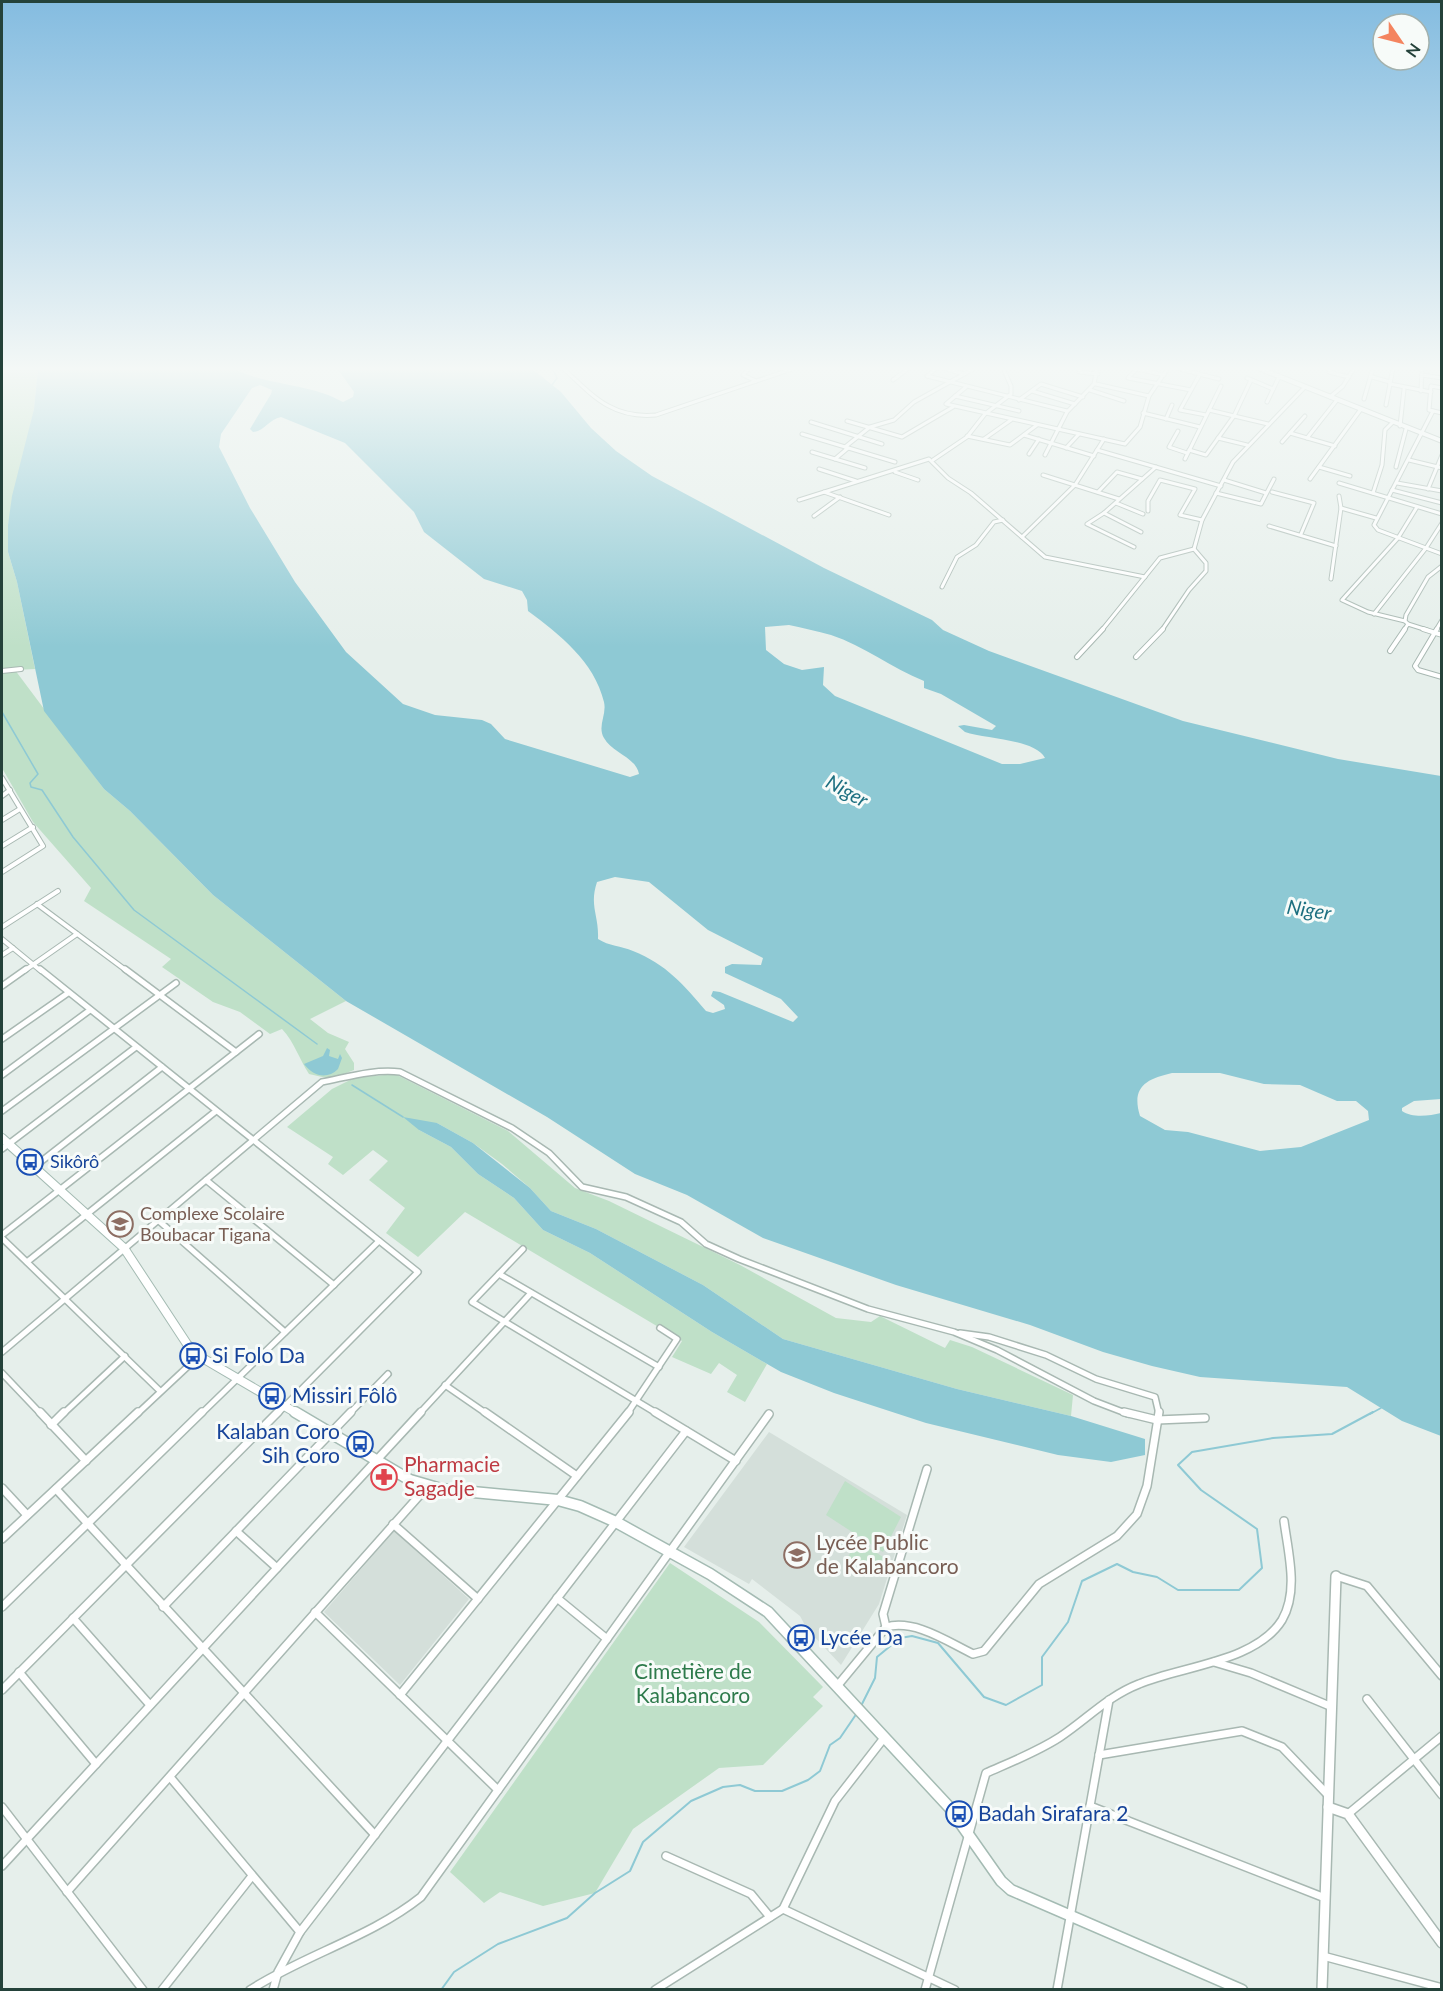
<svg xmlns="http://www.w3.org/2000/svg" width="1443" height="1991" viewBox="0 0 1443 1991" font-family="Lato,sans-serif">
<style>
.built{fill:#d4dfda}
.green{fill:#bfe0c8}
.water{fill:#8ec9d4;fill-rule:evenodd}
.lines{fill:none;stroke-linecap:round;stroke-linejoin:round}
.stream-far1{stroke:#8ec9d4;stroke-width:1.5}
.stream{stroke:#8ec9d4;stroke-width:2}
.minor-far3-casing{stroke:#a8b8b2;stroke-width:5}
.minor-far2-casing{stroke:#a8b8b2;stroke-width:6}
.minor-far1-casing{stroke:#a8b8b2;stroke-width:8}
.minor-casing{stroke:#a8b8b2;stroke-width:10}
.tertiary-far1-casing{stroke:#a8b8b2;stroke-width:6}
.tertiary-casing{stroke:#a8b8b2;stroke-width:12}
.secondary-far1-casing{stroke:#a4bbb3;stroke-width:10}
.secondary-casing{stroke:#a4bbb3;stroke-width:13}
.minor-far3{stroke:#fff;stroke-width:3}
.minor-far2{stroke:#fff;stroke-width:4}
.minor-far1{stroke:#fff;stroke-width:5}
.minor{stroke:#fff;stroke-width:7}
.tertiary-far1{stroke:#fff;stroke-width:4}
.tertiary{stroke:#fff;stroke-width:9}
.secondary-far1{stroke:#fff;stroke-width:8}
.secondary{stroke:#fff;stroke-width:10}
.labels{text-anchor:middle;stroke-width:6;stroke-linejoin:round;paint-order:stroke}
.transit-label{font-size:18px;fill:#164399;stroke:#f7fbf9;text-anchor:start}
.education-label{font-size:18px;fill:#785e54;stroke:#f7fbf9;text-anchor:start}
.water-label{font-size:20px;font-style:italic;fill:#1c6f80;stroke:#f7fbf9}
.near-transit-label{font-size:21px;fill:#164399;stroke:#f7fbf9;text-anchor:start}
.near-health-label{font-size:21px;fill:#be3a42;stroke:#f7fbf9;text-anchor:start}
.near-education-label{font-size:21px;fill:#785e54;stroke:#f7fbf9;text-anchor:start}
.near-park-label{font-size:21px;fill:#2d7a4b;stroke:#f7fbf9}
</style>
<rect width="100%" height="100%" fill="#e6efeb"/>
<g class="built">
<polygon points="769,1432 907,1515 879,1604 841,1665 807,1629 800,1616 752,1579 749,1584 684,1547"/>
<polygon points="394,1531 469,1599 400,1685 324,1612"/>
</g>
<g class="green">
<path d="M2 368H38L34 409 8 525V552L17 582 35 669 15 670 104 789 130 811 213 895 346 1001 310 1019 328 1033 349 1042 345 1049 354 1063V1070L331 1079 309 1074C299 1059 295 1043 282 1029L270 1034 240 1012 213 1002 162 967 171 959 84 901 91 888 33 822 2 768Z"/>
<polygon points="395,1074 508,1131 575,1188 609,1201 740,1265 836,1318 871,1322 880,1316 945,1348 950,1340 972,1347 1073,1395 1071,1416 957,1389 783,1339 703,1285 596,1229 551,1211 530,1188 502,1164 473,1143 437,1123 419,1130 451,1147 478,1174 514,1198 543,1230 590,1253 712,1332 767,1364 745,1402 727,1392 737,1375 719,1363 711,1374 672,1357 682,1341 465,1212 418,1257 386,1233 405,1208 369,1180 388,1161 373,1150 343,1175 328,1164 333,1157 287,1127 332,1089 354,1078"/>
<polygon points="845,1481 901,1517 883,1552 826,1515"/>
<polygon points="857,1540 886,1559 877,1576 848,1557"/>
<polygon points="670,1563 759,1622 823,1687 813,1697 823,1706 763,1765 719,1768 633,1829 595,1893 543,1906 500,1892 484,1903 450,1872"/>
</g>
<g class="water">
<path d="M38 368H232C267 386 310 383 343 402L353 397 354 392 337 368H531L561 392 591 428 616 451 652 476 824 568 932 620 943 630 989 651 1183 721 1338 759 1441 776V1099L1414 1101 1402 1108V1111C1412 1118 1429 1116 1441 1113V1436L1402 1421 1347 1387 1200 1377 1152 1366 1103 1352 1030 1325 896 1285 763 1238 687 1195 635 1174 547 1117 346 1001 213 895 130 811 104 789 44 711 17 582 8 552V525L12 496 34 409ZM260 385 272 390 271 394 250 429 253 432C265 431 269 419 281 417L345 443 414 512 424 532 484 579 522 591 527 600 528 611C560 635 594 661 604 702 607 715 597 726 604 738 612 753 636 757 639 774L630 777 505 739 491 724 482 720 435 715 403 704 346 652 295 582 250 508 219 447 221 434 252 388ZM789 625C803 628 817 631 831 635 864 646 892 668 924 681V688L941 694 996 726 992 730 964 725 958 726 965 732C985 739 1035 739 1045 758L1020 764H1002L835 696 823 685 824 667 802 670 784 664 766 650 765 627ZM615 877 649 882 708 930 763 958 761 965 732 964 725 967V973L781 999 798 1017 793 1022 720 992 713 991 711 996 724 1005 725 1009 713 1013 706 1011C684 985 666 964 633 951 621 946 609 946 598 939 599 915 589 906 597 882ZM1172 1073H1220L1264 1084 1300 1085 1337 1101H1356L1368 1111 1369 1120 1301 1147 1260 1151 1188 1132 1165 1130 1140 1116C1131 1087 1146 1079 1172 1073Z"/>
<path d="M327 1048 330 1050 329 1056 338 1059 340 1054 342 1058 338 1069C327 1080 313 1076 304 1064L323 1056Z"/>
<polygon points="403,1117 437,1123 473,1143 530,1188 551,1211 596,1229 703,1285 783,1339 957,1389 1071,1416 1145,1439 1145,1455 1111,1462 1058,1455 926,1423 834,1393 781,1372 712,1332 590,1253 543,1230 514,1198 478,1174 451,1147 419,1130"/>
</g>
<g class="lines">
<g class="stream-far1">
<polyline points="552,368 557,378 552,385"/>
<polyline points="2,712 38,774 30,783 31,787 42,790 73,837 134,910 317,1044"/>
<polyline points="352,1085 403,1117"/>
<polyline points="1370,1414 1381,1408"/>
</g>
<g class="stream">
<polyline points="861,1706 875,1678 877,1657 900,1638 912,1636 938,1643 984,1697 1006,1705 1042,1685 1042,1657 1068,1622 1082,1581 1117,1564 1133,1572 1157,1577 1178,1590 1239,1590 1262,1568 1257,1529 1201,1490 1178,1465 1192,1452 1273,1438 1332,1434 1373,1412"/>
<polyline points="441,1990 454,1972 498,1944 567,1918 595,1893 630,1871 643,1842 691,1801 723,1787 740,1785 755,1791 782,1791 808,1780 820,1771 830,1745 840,1738 857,1713"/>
</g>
<g class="minor-far3-casing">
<g id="minor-far3">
<path d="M563 368C593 396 612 419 656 415L795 368"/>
<polyline points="749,368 743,375 756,381"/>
<polyline points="936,368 927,376 1067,411"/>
<polyline points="943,368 964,374"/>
<polyline points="1081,368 1079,372 1098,374"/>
<polyline points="1137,368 1128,378 1191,390"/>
<polyline points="1176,368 1219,379"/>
<polyline points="1331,368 1329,372 1349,377"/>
<polyline points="1137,369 1164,375"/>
<polyline points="1200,374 1180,410 1206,415"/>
<polyline points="1422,375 1442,378"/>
<polyline points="1372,377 1390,382"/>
<polyline points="1247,378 1273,389"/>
<polyline points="893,380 909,368"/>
<polyline points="1096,384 1149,396"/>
<polyline points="1390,384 1431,392"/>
<polyline points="966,387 946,404 1125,444 1140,427 1149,396 1168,368"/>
<polyline points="1442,388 1431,386 1429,410 1442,413"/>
<polyline points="1090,390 1124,401"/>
<polyline points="1032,391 1075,404"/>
<polyline points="1421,391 1422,368"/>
<polyline points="955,396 1019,411"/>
<polyline points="1330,397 1343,386 1354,368"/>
<polyline points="1364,399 1373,368"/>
<polyline points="1019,400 1041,384 1083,397"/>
<polyline points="1267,402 1279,377"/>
<polyline points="1386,405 1393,368"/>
<polyline points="1209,410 1268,424"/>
<polyline points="1433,411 1374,525 1378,530 1442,554"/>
<polyline points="1143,413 1200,427"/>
<polyline points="1166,419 1172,405"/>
<polyline points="847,421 902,437 953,407"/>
<polyline points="811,422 882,444"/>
<polyline points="1400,426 1404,389"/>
<polyline points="1178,431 1169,447 1187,453"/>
<polyline points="1290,433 1335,446"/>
<polyline points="802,434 895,462"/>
<polyline points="1024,435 1094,456"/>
<polyline points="967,436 1010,445 1037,425"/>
<polyline points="1218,438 1247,445"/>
<polyline points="1307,438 1337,400"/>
<polyline points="984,439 1011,420"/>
<polyline points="1282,442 1305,416"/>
<polyline points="845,447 870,427 894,420 914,402 975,368"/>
<polyline points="1066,448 1079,434"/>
<polyline points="1097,450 1221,486"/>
<polyline points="1189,450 1206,455 1234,416 1251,380"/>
<polyline points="812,452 865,468"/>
<polyline points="1029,454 1039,439"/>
<polyline points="1045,455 1067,412 1094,384 1097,368"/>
<polyline points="835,459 848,448"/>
<polyline points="1185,459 1221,386"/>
<polyline points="933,460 967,437 985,414 1011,394 1011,386 1003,368"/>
<polyline points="1409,460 1442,468"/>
<polyline points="1319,467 1350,476"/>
<polyline points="1396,467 1406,429"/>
<polyline points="819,469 856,481"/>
<polyline points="895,472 918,480"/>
<polyline points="1043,475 1119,499"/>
<polyline points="1310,479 1361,409"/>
<polyline points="1224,480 1266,493"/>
<polyline points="1339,483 1442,514"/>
<polyline points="1397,483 1442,491"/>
<polyline points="1428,489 1442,455"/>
<polyline points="1392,490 1442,503"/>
<polyline points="824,492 889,515"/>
<polyline points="1098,492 1117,472 1142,479"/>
<polyline points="1272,492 1314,503 1301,534"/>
<polyline points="1216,493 1261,504 1274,479"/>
<polyline points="1373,493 1382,465 1385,430 1392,423"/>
<polyline points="799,500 929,459 948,478 971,493 1045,557 1145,577"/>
<polyline points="1116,503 1143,514"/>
<polyline points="1341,508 1376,518"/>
<polyline points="1148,511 1148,501 1160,480 1195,489 1180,515 1202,520"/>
<polyline points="1104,513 1141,532"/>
<polyline points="814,516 840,497"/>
<polyline points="1269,526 1336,546"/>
<polyline points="1022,537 1075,485 1104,439"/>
<polyline points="1134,547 1087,524 1104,513 1156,467"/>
<polyline points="1331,579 1341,508 1339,496"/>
<polyline points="942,587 957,557 976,545 994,522 1003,520"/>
<polyline points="1374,614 1426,548 1442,523"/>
<polyline points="1405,621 1368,612 1342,600 1398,538 1417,507"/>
<polyline points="1408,624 1405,621 1406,615 1428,577 1442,566"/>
<polyline points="1102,630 1160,558 1194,549"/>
<polyline points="1162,630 1189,590 1206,571 1206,563 1194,549 1202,520 1233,462 1304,388"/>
<polyline points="1404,630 1408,624 1427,630"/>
<polyline points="1436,630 1442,620"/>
</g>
</g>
<g class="minor-far2-casing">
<g id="minor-far2">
<polyline points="1423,629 1442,635"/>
<polyline points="1437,629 1415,666 1418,670 1442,677"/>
<polyline points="1390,651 1405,629"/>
<polyline points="1077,657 1103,629"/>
<polyline points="1136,657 1163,629"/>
<polyline points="2,671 21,669"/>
<polyline points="2,778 43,846 2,872"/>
<polyline points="2,796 10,790"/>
<polyline points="2,820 20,809"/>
<polyline points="2,846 33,827"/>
<polyline points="37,904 127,971"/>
<polyline points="2,927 58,891"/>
<polyline points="2,939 41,971"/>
<polyline points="2,955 13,948"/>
<polyline points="24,971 77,934"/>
</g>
</g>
<g class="minor-far1-casing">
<g id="minor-far1">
<polyline points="40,969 418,1272 277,1414"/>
<polyline points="125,969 236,1052"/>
<polyline points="2,986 26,969"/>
<polyline points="2,1039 68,993"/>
<polyline points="2,1075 90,1010"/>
<polyline points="2,1111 176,983"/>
<polyline points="2,1149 136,1047"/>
<polyline points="34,1167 162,1067"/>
<polyline points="206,1180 334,1285"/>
<polyline points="158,1220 285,1332"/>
<polyline points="2,1235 259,1034"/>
<polyline points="2,1238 160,1391"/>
<polyline points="523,1249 472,1302 658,1414"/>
<polyline points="27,1262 216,1111"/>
<polyline points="499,1274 659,1367"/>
<polyline points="960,1333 989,1337 1046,1355 1096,1379 1155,1397 1159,1414"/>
<path d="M2 1352 322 1082C348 1077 373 1069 400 1072L512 1128 549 1153 582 1187 626 1197 681 1222 706 1244 739 1259 868 1309 954 1332 997 1350 1094 1401 1128 1414"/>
<polyline points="2,1373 41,1414"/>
<polyline points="445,1385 487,1414"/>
<polyline points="63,1414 125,1356"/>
<polyline points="137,1414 199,1356"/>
<polyline points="201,1414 379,1241"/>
<polyline points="349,1414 388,1374"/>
<polyline points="419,1414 531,1293"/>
<polyline points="627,1414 677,1339 660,1328"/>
</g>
</g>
<g class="minor-casing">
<g id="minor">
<polyline points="40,1412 86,1461"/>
<polyline points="485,1412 577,1476"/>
<polyline points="655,1412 736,1461"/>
<polyline points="1124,1412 1157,1420 1205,1418"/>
<polyline points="51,1425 64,1412"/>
<polyline points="2,1488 27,1515"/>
<polyline points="56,1489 375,1835"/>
<polyline points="393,1524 478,1599"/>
<polyline points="236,1531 277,1568"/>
<polyline points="2,1539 138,1412"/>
<polyline points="1336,1576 1367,1586 1442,1676"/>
<polyline points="557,1598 607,1639"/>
<polyline points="2,1607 202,1412"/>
<polyline points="163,1607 351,1412"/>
<polyline points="315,1612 498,1790"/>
<polyline points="73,1618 150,1705"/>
<polyline points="886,1627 883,1614 927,1469"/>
<polyline points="1214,1662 1251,1673 1332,1707"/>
<polyline points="19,1672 96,1764"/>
<path d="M838 1685 886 1627C915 1619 948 1642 973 1654L984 1651 1039 1584 1117 1536 1137 1514 1147 1486 1159 1412"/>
<polyline points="2,1690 278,1412"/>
<polyline points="400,1695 629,1412"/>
<polyline points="1367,1699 1442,1795"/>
<polyline points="1099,1755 1242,1731 1282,1747 1327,1794"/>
<polyline points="170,1777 300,1932"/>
<polyline points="1090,1806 1325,1898"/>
<polyline points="2,1807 143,1990"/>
<polyline points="1348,1814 1442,1736"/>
<polyline points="666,1856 751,1894 770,1917"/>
<polyline points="2,1866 421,1412"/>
<polyline points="67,1892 427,1487"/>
<polyline points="783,1909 955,1990"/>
<polyline points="1323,1956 1442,1988"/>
<polyline points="162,1990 252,1876"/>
<path d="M250 1990C304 1955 371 1937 421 1897L769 1414"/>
<polyline points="273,1990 278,1972 300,1932 686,1431"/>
<polyline points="655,1990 783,1909 835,1801 884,1738"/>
<path d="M925 1990 986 1773C1011 1762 1037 1752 1060 1737 1087 1719 1108 1696 1139 1684 1181 1666 1256 1662 1282 1620 1299 1591 1288 1552 1284 1521"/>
<polyline points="1057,1990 1109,1700"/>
</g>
</g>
<g class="tertiary-far1-casing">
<polyline id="tertiary-far1" points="1258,368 1442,441"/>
</g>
<g class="tertiary-casing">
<g id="tertiary">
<polyline points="1328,1807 1348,1814 1442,1943"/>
<polyline points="1322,1990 1336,1576"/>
</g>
</g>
<g class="secondary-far1-casing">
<polyline id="secondary-far1" points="2,1138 124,1248 187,1344 199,1356 298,1414"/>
</g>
<g class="secondary-casing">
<polyline id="secondary" points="295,1412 410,1480 441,1489 558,1500 580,1506 616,1522 710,1574 768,1612 949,1807 1001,1881 1011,1890 1242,1990"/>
</g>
<use href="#minor-far3" class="minor-far3"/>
<use href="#minor-far2" class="minor-far2"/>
<use href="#minor-far1" class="minor-far1"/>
<use href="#minor" class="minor"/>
<use href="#tertiary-far1" class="tertiary-far1"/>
<use href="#tertiary" class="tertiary"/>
<use href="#secondary-far1" class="secondary-far1"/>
<use href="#secondary" class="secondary"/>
</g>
<linearGradient id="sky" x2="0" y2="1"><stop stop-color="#84bce0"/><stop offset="0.57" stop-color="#f4f8f6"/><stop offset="1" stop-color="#f4f8f6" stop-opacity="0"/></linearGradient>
<rect width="1443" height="647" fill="url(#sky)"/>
<defs>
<g id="bus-ring" transform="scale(1.35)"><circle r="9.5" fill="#f7fbf9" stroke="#1a4fb4" stroke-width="1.5"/><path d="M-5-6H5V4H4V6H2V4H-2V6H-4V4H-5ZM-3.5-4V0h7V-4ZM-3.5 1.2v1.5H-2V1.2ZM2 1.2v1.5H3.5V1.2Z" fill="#1a4fb4"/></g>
<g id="school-ring" transform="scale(1.35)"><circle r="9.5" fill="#f7fbf9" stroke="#8d6e63" stroke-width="1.5"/><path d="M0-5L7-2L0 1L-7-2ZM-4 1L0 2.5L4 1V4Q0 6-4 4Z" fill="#8d6e63"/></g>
<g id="pharmacy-ring" transform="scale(1.35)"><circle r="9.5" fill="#f7fbf9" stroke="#e0444e" stroke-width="1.5"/><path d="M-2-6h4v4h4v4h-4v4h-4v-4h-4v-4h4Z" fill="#e0444e"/></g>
</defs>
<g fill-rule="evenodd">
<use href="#bus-ring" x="30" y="1162"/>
<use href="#school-ring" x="120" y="1224"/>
<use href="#bus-ring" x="193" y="1356"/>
<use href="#bus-ring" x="272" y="1396"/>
<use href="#bus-ring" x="360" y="1444"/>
<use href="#pharmacy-ring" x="384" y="1477"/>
<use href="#school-ring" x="797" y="1555"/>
<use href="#bus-ring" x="801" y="1638"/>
<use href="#bus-ring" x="959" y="1814"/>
</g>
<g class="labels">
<g class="transit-label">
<text x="50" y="1168">Sikôrô</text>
</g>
<g class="education-label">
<text x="140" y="1220">Complexe Scolaire<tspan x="140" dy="21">Boubacar Tigana</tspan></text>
</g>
<g class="water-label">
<text transform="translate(847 791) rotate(29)" y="7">Niger</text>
<text transform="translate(1309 910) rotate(9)" y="7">Niger</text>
</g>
<g class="near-transit-label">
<text x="212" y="1363">Si Folo Da</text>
<text x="292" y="1403">Missiri Fôlô</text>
<text x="340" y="1439" text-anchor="end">Kalaban Coro<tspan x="340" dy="24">Sih Coro</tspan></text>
<text x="820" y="1645">Lycée Da</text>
<text x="978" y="1821">Badah Sirafara 2</text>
</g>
<g class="near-health-label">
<text x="404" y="1472">Pharmacie<tspan x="404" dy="24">Sagadje</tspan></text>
</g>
<g class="near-education-label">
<text x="816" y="1550">Lycée Public<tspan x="816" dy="24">de Kalabancoro</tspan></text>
</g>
<g class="near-park-label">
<text x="693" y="1679">Cimetière de<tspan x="693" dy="24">Kalabancoro</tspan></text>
</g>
</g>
<rect width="1443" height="1991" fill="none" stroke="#24423a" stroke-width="6"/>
<g transform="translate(1401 42) rotate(125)"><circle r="28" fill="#f7fbf9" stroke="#a3b1ad" stroke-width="1.5"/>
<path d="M0-4.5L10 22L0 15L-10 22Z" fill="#f4845f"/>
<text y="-9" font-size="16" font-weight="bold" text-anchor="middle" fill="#24423a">N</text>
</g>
</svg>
